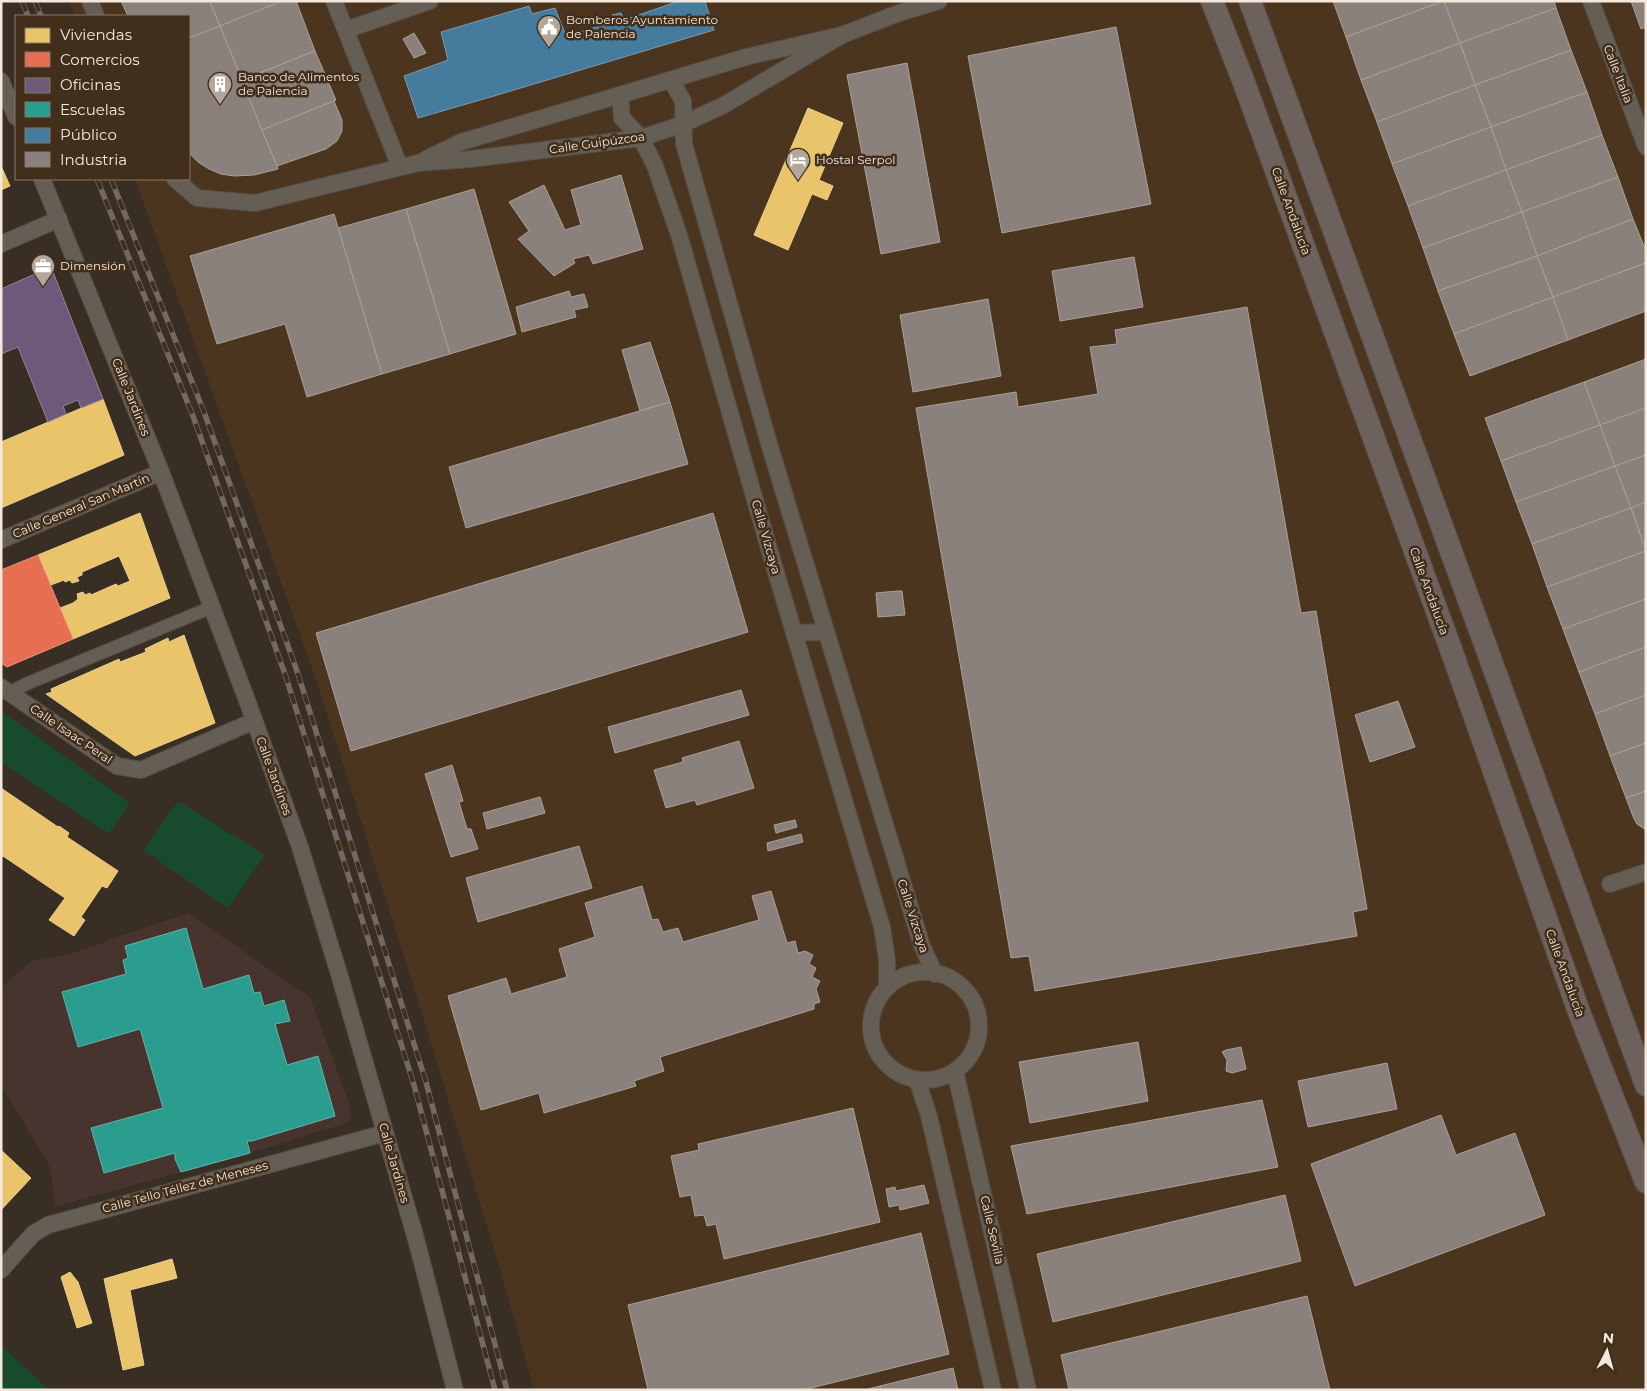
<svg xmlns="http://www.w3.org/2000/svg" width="1647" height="1391" viewBox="0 0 1647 1391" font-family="Montserrat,sans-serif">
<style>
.built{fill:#4b351e}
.education{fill:#47342e}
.green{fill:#184a2d}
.homes{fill:#e9c46a;stroke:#ecce8c}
.shops{fill:#e76f51;stroke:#eb937a}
.offices{fill:#6d597a;stroke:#968497}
.schools{fill:#2a9d8f;stroke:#67b3a6}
.public{fill:#457b9d;stroke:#7a9bb0}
.industry{fill:#8a817c;stroke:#aaa098}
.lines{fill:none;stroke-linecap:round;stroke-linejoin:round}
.pedestrian-casing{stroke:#554c43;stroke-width:14}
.minor-casing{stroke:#554c43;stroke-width:18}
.secondary-casing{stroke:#554c43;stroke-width:24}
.pedestrian{stroke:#655e55;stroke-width:12}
.minor{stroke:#655e55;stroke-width:16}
.secondary{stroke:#6d615d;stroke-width:22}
.rail-casing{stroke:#726a62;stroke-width:5.5}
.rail{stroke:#412e1b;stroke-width:4;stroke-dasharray:11;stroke-linecap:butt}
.labels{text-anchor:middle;stroke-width:5;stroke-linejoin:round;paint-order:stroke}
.poi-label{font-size:12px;fill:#f4e7db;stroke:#412e1b;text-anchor:start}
.street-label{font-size:12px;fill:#f4e7db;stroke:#412e1b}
</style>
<rect width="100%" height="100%" fill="#392e23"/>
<polygon class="built" points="69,1 1646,1 1646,1390 534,1390 498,1262 419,1004 315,676 135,179 189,179 189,16 75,16"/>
<polygon class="education" points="187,913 310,997 349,1103 351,1116 349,1121 344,1124 250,1153 55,1207 50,1167 1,1085 1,988 31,961 70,954"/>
<g class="green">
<polygon points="1,711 130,803 109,834 1,762"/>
<polygon points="178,801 265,855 228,908 143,850"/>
<polygon points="1,1345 49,1390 1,1390"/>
</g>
<g class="homes">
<polygon points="808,108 843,123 819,180 833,186 827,200 812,194 788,250 754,235"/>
<polygon points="1,166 10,186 1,190"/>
<polygon points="103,399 124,455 1,508 1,442"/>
<polygon points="140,513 170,598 73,639 60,608 73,603 78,599 77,594 83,592 85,595 90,593 91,595 116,584 118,586 130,581 119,556 82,572 82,575 77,577 79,581 72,583 70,580 65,582 64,580 51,585 38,555"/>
<polygon points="184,635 215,723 135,756 46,694 52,692 51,689 119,659 120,662 146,652 145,649 168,638 169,642"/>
<polygon points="1,788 58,827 59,826 69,833 67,837 118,871 107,888 102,886 81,917 85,920 74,936 49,920 65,898 3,856 1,858"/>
<polygon points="1,1150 31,1178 1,1210"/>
<polygon points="172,1259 177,1278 130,1290 144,1365 123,1370 104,1279"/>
<polygon points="70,1272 78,1282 92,1323 77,1328 61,1277"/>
</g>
<polygon class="shops" points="38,555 73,639 7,667 1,663 1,570"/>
<polygon class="offices" points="51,267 103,399 81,408 78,400 63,406 66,414 48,422 18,347 1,354 1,289"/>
<polygon class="schools" points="186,928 203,989 249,975 254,993 260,992 264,1006 284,1000 290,1021 275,1024 287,1065 318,1056 335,1116 252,1141 247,1141 250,1153 181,1172 175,1159 175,1153 104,1173 91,1128 163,1108 140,1029 78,1047 62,992 126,974 123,960 128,958 125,946"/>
<polygon class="public" points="679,1 705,1 714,30 494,96 418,118 404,76 448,60 441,32 529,6 532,14 555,8 566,36 613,22 612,15 621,13 624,20"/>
<g class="industry">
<polygon points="121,1 210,1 220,26 189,38 189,16 128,16"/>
<polygon points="210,1 282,1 220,26"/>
<polygon points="282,1 296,1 315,51 242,80 220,26"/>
<polygon points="1333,1 1443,1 1346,37"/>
<polygon points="1444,1 1460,43 1361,80 1346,37"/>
<polygon points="1444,1 1554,1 1556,8 1460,43"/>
<polygon points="1631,1 1646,1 1646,27 1641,29"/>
<polygon points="1556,8 1571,50 1475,85 1460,43"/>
<polygon points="220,26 277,166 278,169 254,175 234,176 221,174 209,169 198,162 189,153 189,38"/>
<polygon points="1116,27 1151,204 1002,233 968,56"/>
<polygon points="414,33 426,53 414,58 403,39"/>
<polygon points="1460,43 1475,85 1377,122 1361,80"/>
<polygon points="1571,50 1587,92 1491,127 1475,85"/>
<polygon points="315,51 336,100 262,130 242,80"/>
<polygon points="907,63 940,242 881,254 847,75"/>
<polygon points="1475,85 1491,127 1392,164 1377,122"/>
<polygon points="1587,92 1602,135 1506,170 1491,127"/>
<polygon points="334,101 342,120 342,131 337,141 326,149 277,166 262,130"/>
<polygon points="1491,127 1506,170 1408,206 1392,164"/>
<polygon points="1602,135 1618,177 1522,212 1506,170"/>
<polygon points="1506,170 1522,212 1423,248 1408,206"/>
<polygon points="621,175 643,249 593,264 589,255 573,259 575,263 554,276 518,239 529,231 509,202 544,185 565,230 581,225 571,190"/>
<polygon points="1618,177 1633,219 1537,256 1522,212"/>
<polygon points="474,189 516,334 450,354 406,209"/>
<polygon points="406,209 450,354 382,374 338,228"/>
<polygon points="1522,212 1537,256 1438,291 1423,248"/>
<polygon points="334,214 382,374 307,397 285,324 217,344 190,256"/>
<polygon points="1633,219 1646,251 1646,263 1553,297 1537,256"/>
<polygon points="1537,256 1553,297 1454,334 1438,291"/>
<polygon points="1134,257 1143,307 1060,321 1052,271"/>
<polygon points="1646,263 1646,311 1568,340 1553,297"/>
<polygon points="569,291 571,297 584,294 588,307 574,310 576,317 522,332 516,307"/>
<polygon points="1553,297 1568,340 1470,376 1454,334"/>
<polygon points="988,299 1001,376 913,392 900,315"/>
<polygon points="1247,307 1301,613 1316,611 1367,909 1353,912 1357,936 1035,991 1029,956 1011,958 916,408 1016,392 1018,407 1098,394 1090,347 1117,344 1115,330"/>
<polygon points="650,342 670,402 640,411 622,350"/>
<polygon points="1646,359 1646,408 1600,425 1584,382"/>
<polygon points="1584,382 1600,425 1501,461 1485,418"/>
<polygon points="670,402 688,464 466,528 449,467"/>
<polygon points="1646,408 1646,455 1615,466 1600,425"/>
<polygon points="1600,425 1615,466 1516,502 1501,461"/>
<polygon points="1646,455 1646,502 1631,508 1615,466"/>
<polygon points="1615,466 1631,508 1532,544 1516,502"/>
<polygon points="1646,502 1646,551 1631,508"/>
<polygon points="1631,508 1646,551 1547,587 1532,544"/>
<polygon points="713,513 748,632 351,751 316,633"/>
<polygon points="1646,551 1646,599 1563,629 1547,587"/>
<polygon points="897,591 902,591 905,615 878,617 876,593"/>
<polygon points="1646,599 1646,647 1579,672 1563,629"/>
<polygon points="1646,647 1646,695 1595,714 1579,672"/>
<polygon points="741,690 749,715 615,753 608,727"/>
<polygon points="1646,695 1646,743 1610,756 1595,714"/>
<polygon points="1398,701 1415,747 1370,762 1355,715"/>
<polygon points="739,741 754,788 697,805 695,800 666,808 654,770 683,762 682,758"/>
<polygon points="1646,743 1646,791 1626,798 1610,756"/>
<polygon points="452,765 463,801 459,802 467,829 471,829 478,849 451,857 425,774"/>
<polygon points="1646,791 1646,830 1637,824 1634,819 1626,798"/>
<polygon points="540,797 545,813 487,829 483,813"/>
<polygon points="795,820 797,827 776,833 774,825"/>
<polygon points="801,834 803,842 768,851 767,843"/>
<polygon points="579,846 592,888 478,922 466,878"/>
<polygon points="642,886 652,920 658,919 663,932 678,928 683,942 759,920 752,896 771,891 787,943 795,941 798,953 805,951 813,955 809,964 816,968 812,977 820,981 816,989 820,1002 814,1004 814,1009 660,1057 664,1071 634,1081 636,1086 544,1113 539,1093 481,1110 448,996 506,978 511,994 567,977 559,949 595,937 585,903"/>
<polygon points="1138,1042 1148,1101 1030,1123 1019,1062"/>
<polygon points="1241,1047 1246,1069 1232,1073 1226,1071 1227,1060 1222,1052 1226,1050"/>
<polygon points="1387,1063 1397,1109 1308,1127 1298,1081"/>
<polygon points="1262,1100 1278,1167 1027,1214 1011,1146"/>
<polygon points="853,1108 880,1222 724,1259 716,1224 707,1226 704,1215 695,1216 691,1195 680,1197 671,1156 699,1150 698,1144"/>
<polygon points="1441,1115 1456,1155 1515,1133 1545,1215 1355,1286 1311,1164"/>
<polygon points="924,1185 929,1203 900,1210 899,1205 889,1207 886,1189 895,1187 896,1191"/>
<polygon points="1285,1195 1301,1261 1053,1322 1037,1254"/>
<polygon points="921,1233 949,1354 803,1390 648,1390 628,1305"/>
<polygon points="1307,1296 1330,1390 1069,1390 1061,1355"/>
<polygon points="953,1368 958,1390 881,1390 880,1386"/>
<polygon points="880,1386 881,1390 864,1390"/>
</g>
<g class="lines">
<g class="pedestrian-casing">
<polyline id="pedestrian" points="9,693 26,684 212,607"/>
</g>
<g class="minor-casing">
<g id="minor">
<polyline points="90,1 96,16"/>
<polyline points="334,1 400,167"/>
<polyline points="1591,1 1646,147"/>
<polyline points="346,30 430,1"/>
<polyline points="671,80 683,101 684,144 770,447 922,946 935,974"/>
<polyline points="1,81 16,117"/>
<polyline points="620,95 622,118 641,138 655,166 679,235 772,559 882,927 887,960 887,988"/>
<polyline points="426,159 461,142 620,95 746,57 842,35 899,13 939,1"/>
<polyline points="42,179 161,472 248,703 300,847 340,977 416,1239 455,1390"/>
<polyline points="175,179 197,198 255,203 418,163 471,159 641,138 683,124 724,105 842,35"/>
<polyline points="1,244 59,219"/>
<polyline points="1,540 161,472"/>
<polyline points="794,633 826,632"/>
<polyline points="1,687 117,766 141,770 254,721"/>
<polyline points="1610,884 1646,872"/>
<circle cx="925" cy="1026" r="54"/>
<polyline points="955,1071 1028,1390"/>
<polyline points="917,1080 929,1116 993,1390"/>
<polyline points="1,1270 33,1234 48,1225 385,1133"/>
</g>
</g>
<g class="secondary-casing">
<g id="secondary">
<polyline points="1212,1 1243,80 1453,655 1579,1012 1646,1182"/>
<polyline points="1250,1 1646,1085"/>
</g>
</g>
<use href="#pedestrian" class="pedestrian"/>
<use href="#minor" class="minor"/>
<use href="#secondary" class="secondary"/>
<g class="rail-casing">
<g id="rail">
<polyline points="22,1 28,16"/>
<polyline points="35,1 41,16"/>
<polyline points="97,179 193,416 286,677 414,1085 495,1390"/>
<polyline points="111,179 204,412 298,674 426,1082 507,1390"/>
</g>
</g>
<use href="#rail" class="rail"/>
</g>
<defs>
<g id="civic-pin" transform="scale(1.25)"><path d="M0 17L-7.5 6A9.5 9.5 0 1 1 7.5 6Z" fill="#b3a69b" stroke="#412e1b"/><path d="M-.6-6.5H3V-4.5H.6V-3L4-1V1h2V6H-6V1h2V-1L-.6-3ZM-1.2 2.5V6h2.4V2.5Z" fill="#fff"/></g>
<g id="building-pin" transform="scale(1.25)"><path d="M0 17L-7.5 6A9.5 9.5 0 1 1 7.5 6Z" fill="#b3a69b" stroke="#412e1b"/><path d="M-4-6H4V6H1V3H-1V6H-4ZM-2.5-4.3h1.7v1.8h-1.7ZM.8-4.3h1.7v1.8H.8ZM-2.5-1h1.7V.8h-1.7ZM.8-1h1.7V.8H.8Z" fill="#fff"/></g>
<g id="hotel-pin" transform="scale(1.25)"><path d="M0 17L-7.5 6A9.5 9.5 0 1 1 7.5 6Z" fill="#b3a69b" stroke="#412e1b"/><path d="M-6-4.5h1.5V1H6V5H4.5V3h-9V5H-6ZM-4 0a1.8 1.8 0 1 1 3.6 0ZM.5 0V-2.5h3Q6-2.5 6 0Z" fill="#fff"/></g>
<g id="office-pin" transform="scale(1.25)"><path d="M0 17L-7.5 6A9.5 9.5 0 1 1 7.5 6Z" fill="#b3a69b" stroke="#412e1b"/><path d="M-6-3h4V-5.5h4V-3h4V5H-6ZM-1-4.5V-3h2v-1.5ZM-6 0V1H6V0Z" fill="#fff"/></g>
</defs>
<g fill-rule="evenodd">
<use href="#civic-pin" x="549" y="27"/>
<use href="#building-pin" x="220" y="84"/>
<use href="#hotel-pin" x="798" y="160"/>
<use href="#office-pin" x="43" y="266"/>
</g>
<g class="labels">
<g class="poi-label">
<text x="566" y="24">Bomberos Ayuntamiento<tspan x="566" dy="14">de Palencia</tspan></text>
<text x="238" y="81">Banco de Alimentos<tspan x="238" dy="14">de Palencia</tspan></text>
<text x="816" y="164">Hostal Serpol</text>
<text x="60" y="270">Dimensión</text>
</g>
<g class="street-label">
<text transform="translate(1618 74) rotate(69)" y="4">Calle Italia</text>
<text transform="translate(597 143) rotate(-8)" y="4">Calle Guipúzcoa</text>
<text transform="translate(1291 211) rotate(70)" y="4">Calle Andalucía</text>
<text transform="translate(131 397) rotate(68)" y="4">Calle Jardines</text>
<text transform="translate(81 506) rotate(-23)" y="4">Calle General San Martín</text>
<text transform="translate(766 537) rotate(74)" y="4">Calle Vizcaya</text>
<text transform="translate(1429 591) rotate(70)" y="4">Calle Andalucía</text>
<text transform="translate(71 734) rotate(34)" y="4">Calle Isaac Peral</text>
<text transform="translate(274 776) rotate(70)" y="4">Calle Jardines</text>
<text transform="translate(913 916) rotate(72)" y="4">Calle Vizcaya</text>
<text transform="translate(1565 973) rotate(70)" y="4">Calle Andalucía</text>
<text transform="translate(394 1163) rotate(74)" y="4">Calle Jardines</text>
<text transform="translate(185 1187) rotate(-15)" y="4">Calle Tello Téllez de Meneses</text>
<text transform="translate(992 1230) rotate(77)" y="4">Calle Sevilla</text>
</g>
</g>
<rect width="1647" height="1391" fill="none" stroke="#f4e7db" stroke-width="5"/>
<rect x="15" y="15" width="175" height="165" fill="#412e1b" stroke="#897868"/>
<rect x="25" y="28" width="25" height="15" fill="#e9c46a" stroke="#897868"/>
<text x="60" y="40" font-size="15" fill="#f4e7db">Viviendas</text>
<rect x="25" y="52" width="25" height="15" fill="#e76f51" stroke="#897868"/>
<text x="60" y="65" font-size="15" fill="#f4e7db">Comercios</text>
<rect x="25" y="78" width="25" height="15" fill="#6d597a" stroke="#897868"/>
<text x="60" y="90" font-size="15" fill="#f4e7db">Oficinas</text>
<rect x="25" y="102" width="25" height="15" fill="#2a9d8f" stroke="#897868"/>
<text x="60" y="115" font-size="15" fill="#f4e7db">Escuelas</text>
<rect x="25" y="128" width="25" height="15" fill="#457b9d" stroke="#897868"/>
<text x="60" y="140" font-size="15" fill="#f4e7db">Público</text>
<rect x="25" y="152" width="25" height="15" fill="#8a817c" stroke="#897868"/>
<text x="60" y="165" font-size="15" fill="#f4e7db">Industria</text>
<g transform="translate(1607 1351) rotate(6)" stroke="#412e1b" stroke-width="4" paint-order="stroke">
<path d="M0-4L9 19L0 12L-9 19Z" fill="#f4e7db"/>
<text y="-8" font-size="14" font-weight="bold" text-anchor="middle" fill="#f4e7db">N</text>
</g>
</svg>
